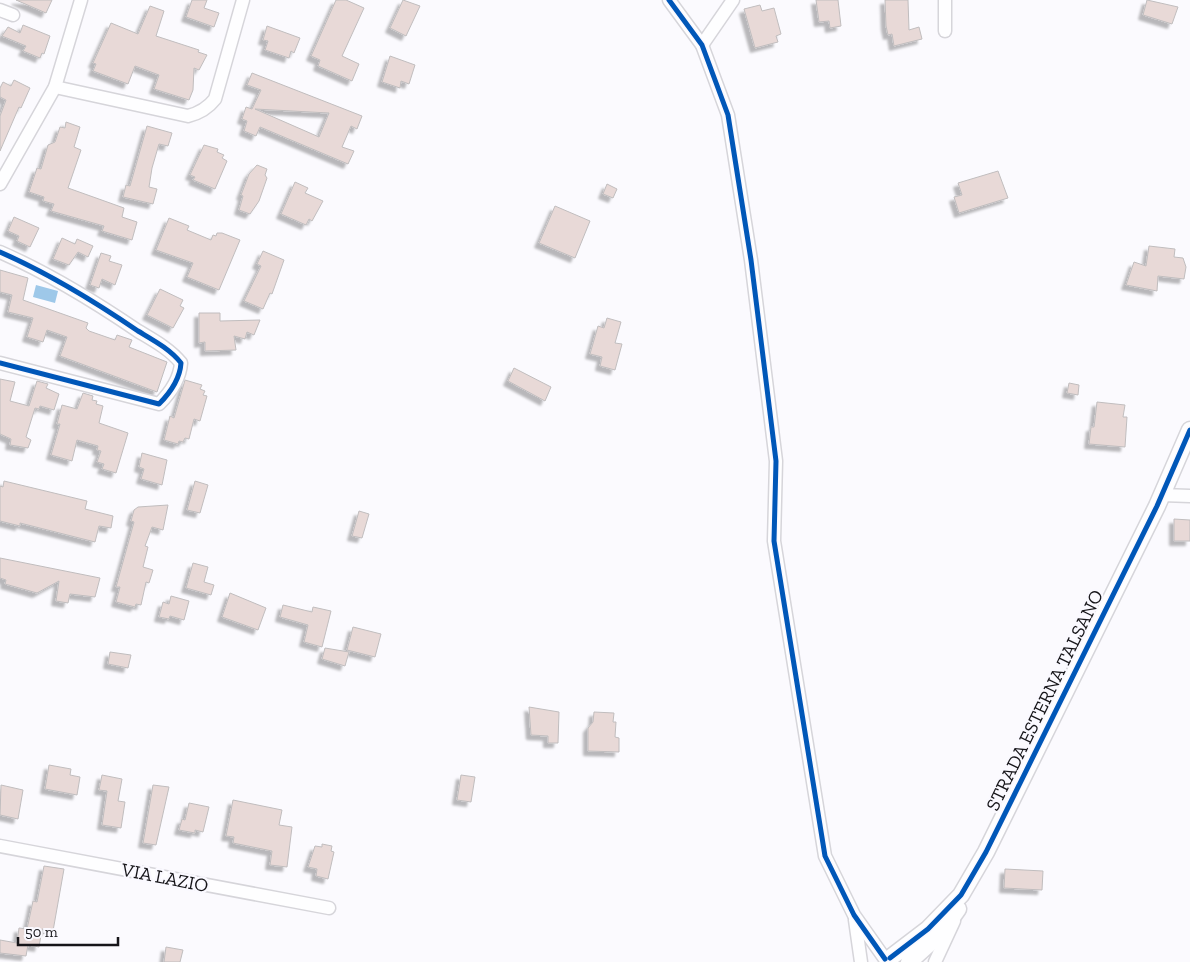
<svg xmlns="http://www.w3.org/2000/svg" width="1190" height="962" viewBox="0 0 1190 962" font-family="'Zilla Slab',serif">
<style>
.water{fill:#9ec8e9}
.building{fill:#e8d9d7;stroke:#c0bdbe;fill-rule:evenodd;filter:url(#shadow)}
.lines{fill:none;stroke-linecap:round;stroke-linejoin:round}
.minor-casing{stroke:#d6d5da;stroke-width:15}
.tertiary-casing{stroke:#d6d5da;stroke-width:19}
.minor{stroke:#fefeff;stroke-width:12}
.tertiary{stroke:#fefeff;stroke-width:16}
.cycleway-casing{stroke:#faf9ff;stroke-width:8}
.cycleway{stroke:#0057b8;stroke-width:5}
.labels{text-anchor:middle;stroke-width:4.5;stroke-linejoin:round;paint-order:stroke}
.street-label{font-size:19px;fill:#161519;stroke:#faf9ff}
</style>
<defs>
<filter id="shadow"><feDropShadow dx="-4.5" dy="4.5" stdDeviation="1" flood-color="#0004"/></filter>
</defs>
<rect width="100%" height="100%" fill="#fbfafe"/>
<polygon class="water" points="36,285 58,291 55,303 33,297"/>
<g class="building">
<polygon points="16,0 52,0 46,13"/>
<polygon points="192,0 207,0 204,8 219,13 214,27 186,17"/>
<polygon points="336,0 346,0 364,8 342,56 359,64 352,81 318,66 320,60 311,56"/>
<polygon points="403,0 420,6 406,36 390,28"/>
<polygon points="816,0 838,0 841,26 830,28 829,21 819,22"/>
<polygon points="885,0 908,0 909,30 919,27 922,39 894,46 892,34 888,35 886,26"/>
<polygon points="1147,0 1178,7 1172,24 1143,15"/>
<polygon points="760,5 762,11 774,8 781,34 776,36 778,42 755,48 744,9"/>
<polygon points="150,6 164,11 156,36 199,50 198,52 207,55 199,70 194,68 193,90 189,100 154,89 159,75 135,66 128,84 93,71 96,64 93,63 111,23 138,34"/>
<polygon points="23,25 50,36 44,54 42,53 40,58 23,51 26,46 2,36 8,27 20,33"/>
<polygon points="267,26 300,38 294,53 291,51 289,58 265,50 268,41 263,40"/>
<polygon points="390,56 415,65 409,84 401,81 400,88 382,82"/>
<path d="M252 73 362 116 357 129 351 126 342 147 354 151 348 164 260 127 256 136 244 131 247 121 242 119 246 107 252 109 261 90 247 85ZM255 109 329 113 319 137Z"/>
<polygon points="14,80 30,88 21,108 19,107 0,151 0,116 6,100 0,97 0,88 3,82 11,86"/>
<polygon points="66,122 80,127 74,147 81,150 68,188 124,208 122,217 137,222 132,240 102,231 104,226 51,211 54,204 43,201 44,197 29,192 37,168 41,169 48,145 55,142 60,127 65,128"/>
<polygon points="147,126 172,133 168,146 159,144 152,168 149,187 157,189 153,204 123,197 126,185 130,186"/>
<polygon points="204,145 218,149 217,152 224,155 222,158 227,161 215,189 193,180 195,177 190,175"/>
<polygon points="257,165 267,169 265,175 267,178 259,201 250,214 239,210 243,196 241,195 249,174"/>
<polygon points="998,171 1008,198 959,213 954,197 962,195 958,183"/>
<polygon points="295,182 308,188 305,193 323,201 312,221 309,219 306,225 281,214"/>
<polygon points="607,184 617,189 613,198 603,194"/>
<polygon points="555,206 590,221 575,258 539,243"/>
<polygon points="14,217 39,228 30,247 17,241 19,236 8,231"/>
<polygon points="169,218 189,226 187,230 211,240 213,235 216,236 217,233 222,233 240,240 219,290 187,277 193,263 156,250"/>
<polygon points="62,238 75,244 77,239 93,246 88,257 78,252 69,265 53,259"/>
<polygon points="1149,246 1175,249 1174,257 1183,258 1186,267 1184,279 1158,276 1157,291 1126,285 1134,262 1146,266"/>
<polygon points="263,251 284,260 272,294 270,293 263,309 244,301 261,266 257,264"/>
<polygon points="101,253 111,256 109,261 122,265 115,285 102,279 99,288 90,285"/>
<polygon points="0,270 28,278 23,300 88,323 86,328 89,331 115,340 117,335 132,340 129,347 167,362 157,392 60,356 67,337 47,330 43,342 27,337 33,318 8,312 12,295 0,292"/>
<polygon points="160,289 183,300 180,306 184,308 173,328 147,315"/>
<polygon points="199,313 220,313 220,321 260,320 254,335 247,332 245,339 234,336 236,350 205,351 205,342 199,343"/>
<polygon points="607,318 621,322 615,343 622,344 615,370 600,366 602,357 590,354 598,326 604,328"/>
<polygon points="514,368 551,387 545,401 508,381"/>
<polygon points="0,379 15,382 10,401 29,406 37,381 48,384 46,388 59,394 54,410 40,406 39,409 35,408 26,437 31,440 28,448 10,445 11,439 0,434"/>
<polygon points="185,380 202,385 200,389 205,391 203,395 207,396 200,421 194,419 189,439 185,438 183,442 179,441 178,444 164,440 170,416 174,418"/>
<polygon points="1069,383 1079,385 1078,395 1067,393"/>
<polygon points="83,393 93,396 92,400 97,401 96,404 103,406 99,423 128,433 116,473 102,469 104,464 97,462 101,451 97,450 98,446 77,440 72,461 51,455 60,424 57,424 62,405 77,409"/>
<polygon points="1097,402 1125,405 1123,417 1127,417 1125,447 1089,444 1091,427 1094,427"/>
<polygon points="142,453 167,460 162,485 141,479 144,469 139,467"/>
<polygon points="4,481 87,501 85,509 113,516 111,528 99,526 95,542 20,523 20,526 0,521 0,486 3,487"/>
<polygon points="195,481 208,485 200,513 187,510"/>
<polygon points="168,505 163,530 152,527 145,546 148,547 143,567 153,570 149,583 146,582 141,605 136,604 135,607 116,602 120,587 116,587 134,522 131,521 134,510 138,507"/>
<polygon points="359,511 369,514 362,538 352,536"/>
<polygon points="1174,519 1190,520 1190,541 1174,541"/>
<polygon points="0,558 100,578 95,597 70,594 68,603 56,601 59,581 37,593 5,584 6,580 0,578"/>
<polygon points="193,563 208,567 204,582 214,585 211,595 186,588"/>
<polygon points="230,593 266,608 258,630 222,617"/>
<polygon points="171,596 189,601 184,620 170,616 169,619 159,617 163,602 169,604"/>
<polygon points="283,605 312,612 313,607 331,611 322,647 304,642 308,625 280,617"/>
<polygon points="353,627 381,634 375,657 347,650"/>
<polygon points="325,648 349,652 345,666 322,659"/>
<polygon points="110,652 131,655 128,668 108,664"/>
<polygon points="529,707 559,712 558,743 548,743 548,736 531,735"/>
<polygon points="594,712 614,713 613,722 616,722 615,737 619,738 619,752 588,751 588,728 593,722"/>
<polygon points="49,765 71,769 70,775 80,777 77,795 45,789"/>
<polygon points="102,775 122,779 118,801 125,802 121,828 102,825 107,791 99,790"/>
<polygon points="461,775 475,777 471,802 457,800"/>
<polygon points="1,785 23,790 18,819 0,815"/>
<polygon points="153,785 169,787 156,845 143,843"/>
<polygon points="233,800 282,810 279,825 292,827 287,867 270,865 272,851 233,843 234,837 226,836"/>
<polygon points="189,803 209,807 203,832 195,830 195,833 179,830 182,819 185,820"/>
<polygon points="322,844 332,846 331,851 334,852 328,879 316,876 317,869 308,867 315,846 322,847"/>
<polygon points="44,866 64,869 53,931 42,929 39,947 28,945 26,956 0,953 0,940 17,943 19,928 27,929 33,901 37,902"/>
<polygon points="1005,869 1043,871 1042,890 1004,888"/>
<polygon points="166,947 183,950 180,962 164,962"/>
</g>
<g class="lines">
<g class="minor-casing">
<g id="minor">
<polyline points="669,0 702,45 728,115 751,260 776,461 774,541 825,856 854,915 885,959"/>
<polyline points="945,0 945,31"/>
<polyline points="0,10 13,15"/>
<polyline points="702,45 733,0"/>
<path d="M55 87 188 116C200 113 208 108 215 99L243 0"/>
<polyline points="0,184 55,87 81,0"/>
<path d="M0 252C48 273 94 301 138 331 153 340 170 349 181 363 180 378 170 393 159 404L0 363"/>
<polyline points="1162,495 1190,496"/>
<polyline points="0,846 329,908"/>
<polyline points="855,920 861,962"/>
<polyline points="935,962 954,921"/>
</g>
</g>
<g class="tertiary-casing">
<g id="tertiary">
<polyline points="890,958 928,929 961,895 986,852 1157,506 1190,430"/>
<polyline points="909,962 941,933 958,909"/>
</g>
</g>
<use href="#minor" class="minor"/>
<use href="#tertiary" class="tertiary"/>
<g class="cycleway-casing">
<g id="cycleway">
<polyline points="669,0 702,45 728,115 751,260 776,461 774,541 825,856 854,915 885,959"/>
<path d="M0 252C48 273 94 301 138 331 153 340 170 349 181 363 180 378 170 393 159 404L0 363"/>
<polyline points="890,958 928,929 961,895 986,852 1157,506 1190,430"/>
</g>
</g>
<use href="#cycleway" class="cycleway"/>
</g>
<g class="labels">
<g class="street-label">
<text transform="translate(1044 700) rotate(-64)" y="7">STRADA ESTERNA TALSANO</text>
<text transform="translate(165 877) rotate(11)" y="7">VIA LAZIO</text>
</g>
</g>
<path d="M18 937v8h100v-8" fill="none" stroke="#161519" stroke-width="2.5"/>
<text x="25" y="937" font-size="15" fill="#161519" stroke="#faf9ff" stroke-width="4" paint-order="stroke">50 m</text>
</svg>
